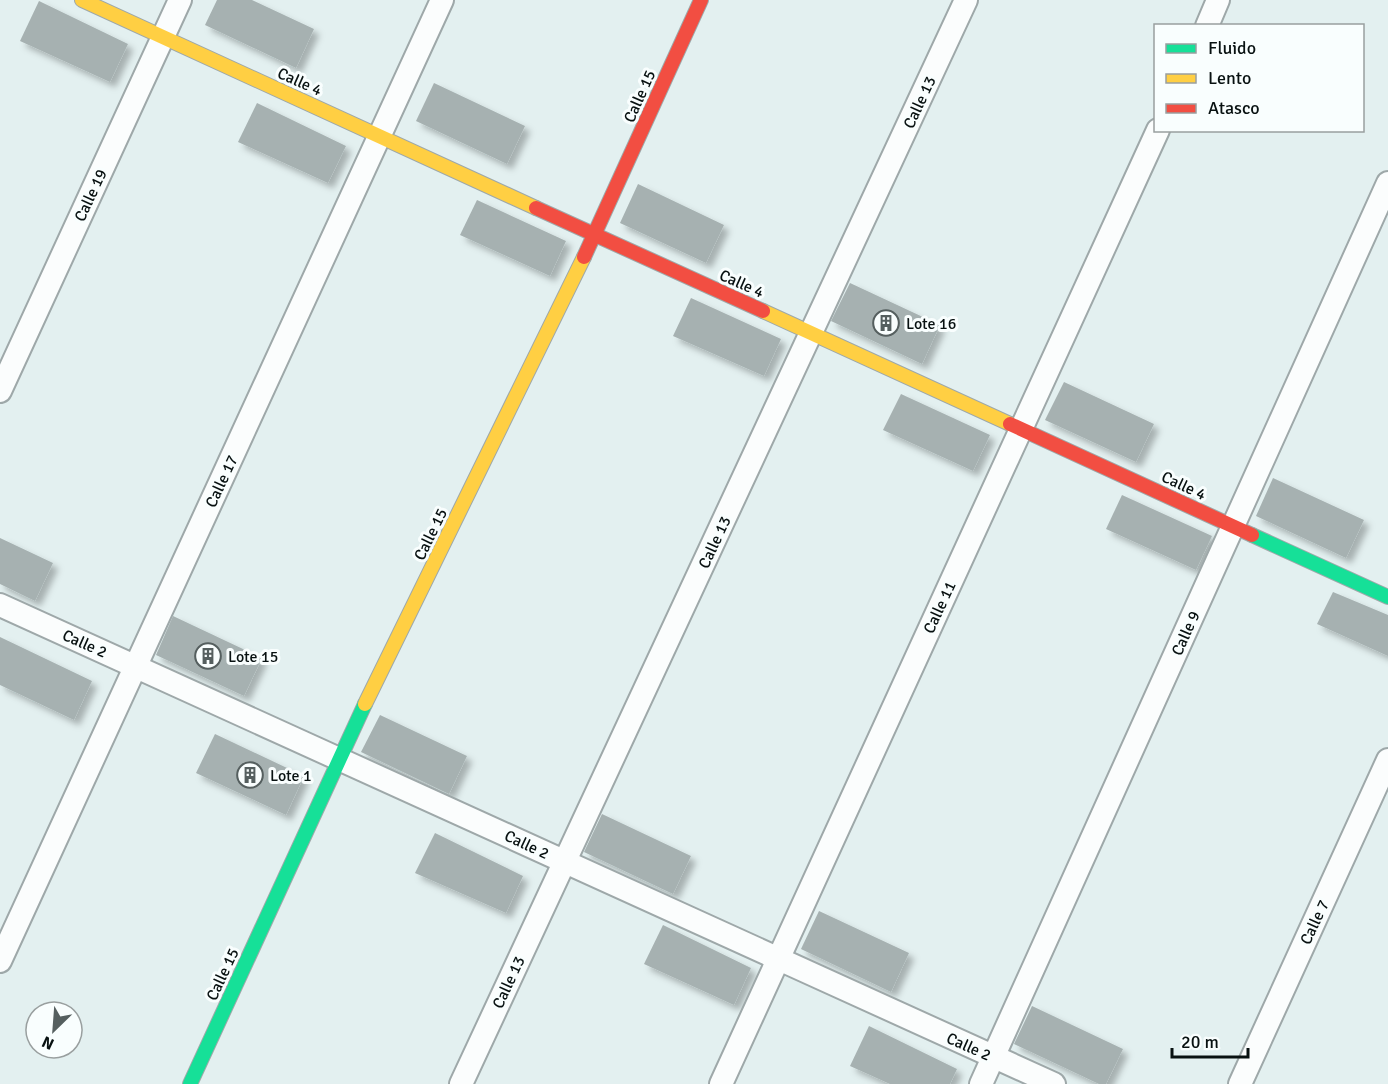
<svg xmlns="http://www.w3.org/2000/svg" width="1388" height="1084" viewBox="0 0 1388 1084" font-family="Signika,sans-serif">
<style>
.building{fill:#a6b1b1;filter:url(#shadow)}
.lines{fill:none;stroke-linecap:round;stroke-linejoin:round}
.street-casing{stroke:#9ea8a9;stroke-width:26}
.fast-casing{stroke:#9ea8a9;stroke-width:16}
.slow-casing{stroke:#9ea8a9;stroke-width:16}
.jam-casing{stroke:#9ea8a9;stroke-width:16}
.street{stroke:#fbfdfd;stroke-width:22}
.fast{stroke:#16e098;stroke-width:14}
.slow{stroke:#ffcf43;stroke-width:14}
.jam{stroke:#f24e42;stroke-width:14}
.labels{text-anchor:middle;stroke-width:6;stroke-linejoin:round;paint-order:stroke}
.street-label{font-size:16px;fill:#081111;stroke:#f9fefe}
.poi-label{font-size:16px;fill:#081111;stroke:#f9fefe;text-anchor:start}
</style>
<defs>
<filter id="shadow"><feDropShadow dx="5.5" dy="5.5" stdDeviation="3" flood-color="#0004"/></filter>
</defs>
<rect width="100%" height="100%" fill="#e3f0f0"/>
<g class="building">
<polygon points="217,0 252,0 314,29 296,68 205,25"/>
<polygon points="39,1 128,44 110,82 20,41"/>
<polygon points="434,83 525,126 507,164 416,121"/>
<polygon points="257,103 346,146 328,183 238,142"/>
<polygon points="638,184 724,225 706,263 620,223"/>
<polygon points="477,200 566,241 550,276 460,235"/>
<polygon points="850,283 940,325 922,364 831,321"/>
<polygon points="691,298 781,339 764,376 673,336"/>
<polygon points="1064,382 1154,424 1136,462 1045,420"/>
<polygon points="901,394 990,435 973,471 883,430"/>
<polygon points="1273,478 1364,520 1346,558 1256,516"/>
<polygon points="1122,495 1212,536 1196,570 1106,529"/>
<polygon points="0,538 53,563 35,601 0,584"/>
<polygon points="1333,592 1388,615 1388,656 1317,624"/>
<polygon points="173,616 262,658 244,696 156,655"/>
<polygon points="0,637 92,681 74,720 0,685"/>
<polygon points="380,715 467,756 449,794 361,752"/>
<polygon points="215,734 304,776 286,815 196,773"/>
<polygon points="602,814 691,856 673,894 584,852"/>
<polygon points="435,833 523,876 506,913 415,873"/>
<polygon points="819,911 909,953 891,992 801,949"/>
<polygon points="663,925 751,968 734,1005 644,964"/>
<polygon points="1032,1006 1123,1049 1106,1084 1099,1084 1014,1044"/>
<polygon points="869,1026 957,1069 950,1084 890,1084 850,1066"/>
</g>
<g class="lines">
<g class="street-casing">
<g id="street">
<polyline points="1207,26 1218,0"/>
<polyline points="0,391 180,0"/>
<polyline points="0,605 1054,1084"/>
<polyline points="0,961 442,0"/>
<polyline points="461,1084 966,0"/>
<polyline points="721,1084 1158,130"/>
<polyline points="981,1084 1388,183"/>
<polyline points="1240,1084 1388,760"/>
</g>
</g>
<g class="fast-casing">
<g id="fast">
<polyline points="1252,535 1388,597"/>
<polyline points="190,1084 365,704"/>
</g>
</g>
<g class="slow-casing">
<g id="slow">
<polyline points="82,0 536,208"/>
<polyline points="763,311 1010,424"/>
<polyline points="365,704 584,257"/>
</g>
</g>
<g class="jam-casing">
<g id="jam">
<polyline points="536,208 763,311"/>
<polyline points="584,257 701,0"/>
<polyline points="1010,424 1252,535"/>
</g>
</g>
<use href="#street" class="street"/>
<use href="#fast" class="fast"/>
<use href="#slow" class="slow"/>
<use href="#jam" class="jam"/>
</g>
<defs>
<g id="building-ring" transform="scale(1.35)"><circle r="9.5" fill="#f9fefe" stroke="#555f5f" stroke-width="1.5"/><path d="M-4-6H4V6H1V3H-1V6H-4ZM-2.5-4.3h1.7v1.8h-1.7ZM.8-4.3h1.7v1.8H.8ZM-2.5-1h1.7V.8h-1.7ZM.8-1h1.7V.8H.8Z" fill="#555f5f"/></g>
</defs>
<g fill-rule="evenodd">
<use href="#building-ring" x="886" y="323"/>
<use href="#building-ring" x="208" y="656"/>
<use href="#building-ring" x="250" y="775"/>
</g>
<g class="labels">
<g class="street-label">
<text transform="translate(300 81) rotate(24)" y="6">Calle 4</text>
<text transform="translate(639 96) rotate(-66)" y="6">Calle 15</text>
<text transform="translate(919 102) rotate(-65)" y="6">Calle 13</text>
<text transform="translate(90 195) rotate(-65)" y="6">Calle 19</text>
<text transform="translate(742 283) rotate(24)" y="6">Calle 4</text>
<text transform="translate(221 481) rotate(-65)" y="6">Calle 17</text>
<text transform="translate(1184 485) rotate(25)" y="6">Calle 4</text>
<text transform="translate(430 534) rotate(-64)" y="6">Calle 15</text>
<text transform="translate(714 542) rotate(-65)" y="6">Calle 13</text>
<text transform="translate(939 607) rotate(-65)" y="6">Calle 11</text>
<text transform="translate(1185 633) rotate(-66)" y="6">Calle 9</text>
<text transform="translate(85 643) rotate(24)" y="6">Calle 2</text>
<text transform="translate(527 844) rotate(25)" y="6">Calle 2</text>
<text transform="translate(1314 922) rotate(-65)" y="6">Calle 7</text>
<text transform="translate(222 974) rotate(-65)" y="6">Calle 15</text>
<text transform="translate(508 982) rotate(-65)" y="6">Calle 13</text>
<text transform="translate(969 1046) rotate(24)" y="6">Calle 2</text>
</g>
<g class="poi-label">
<text x="906" y="329">Lote 16</text>
<text x="228" y="662">Lote 15</text>
<text x="270" y="781">Lote 1</text>
</g>
</g>
<rect x="1154" y="24" width="210" height="108" fill="#f9fefe" stroke="#999f9f" stroke-width="1.5"/>
<rect x="1166" y="44" width="30" height="9" fill="#16e098" stroke="#999f9f" stroke-width="1.5"/>
<text x="1208" y="54" font-size="18" fill="#081111">Fluido</text>
<rect x="1166" y="74" width="30" height="9" fill="#ffcf43" stroke="#999f9f" stroke-width="1.5"/>
<text x="1208" y="84" font-size="18" fill="#081111">Lento</text>
<rect x="1166" y="104" width="30" height="9" fill="#f24e42" stroke="#999f9f" stroke-width="1.5"/>
<text x="1208" y="114" font-size="18" fill="#081111">Atasco</text>
<g transform="translate(54 1030) rotate(205)"><circle r="28" fill="#f9fefe" stroke="#999f9f" stroke-width="1.5"/>
<path d="M0-4.5L10 22L0 15L-10 22Z" fill="#555f5f"/>
<text y="-9" font-size="16" font-weight="bold" text-anchor="middle" fill="#081111">N</text>
</g>
<path d="M1172 1048v9h76v-9" fill="none" stroke="#081111" stroke-width="3"/>
<text x="1181" y="1048" font-size="18" fill="#081111" stroke="#f9fefe" stroke-width="4.5" paint-order="stroke">20 m</text>
</svg>
